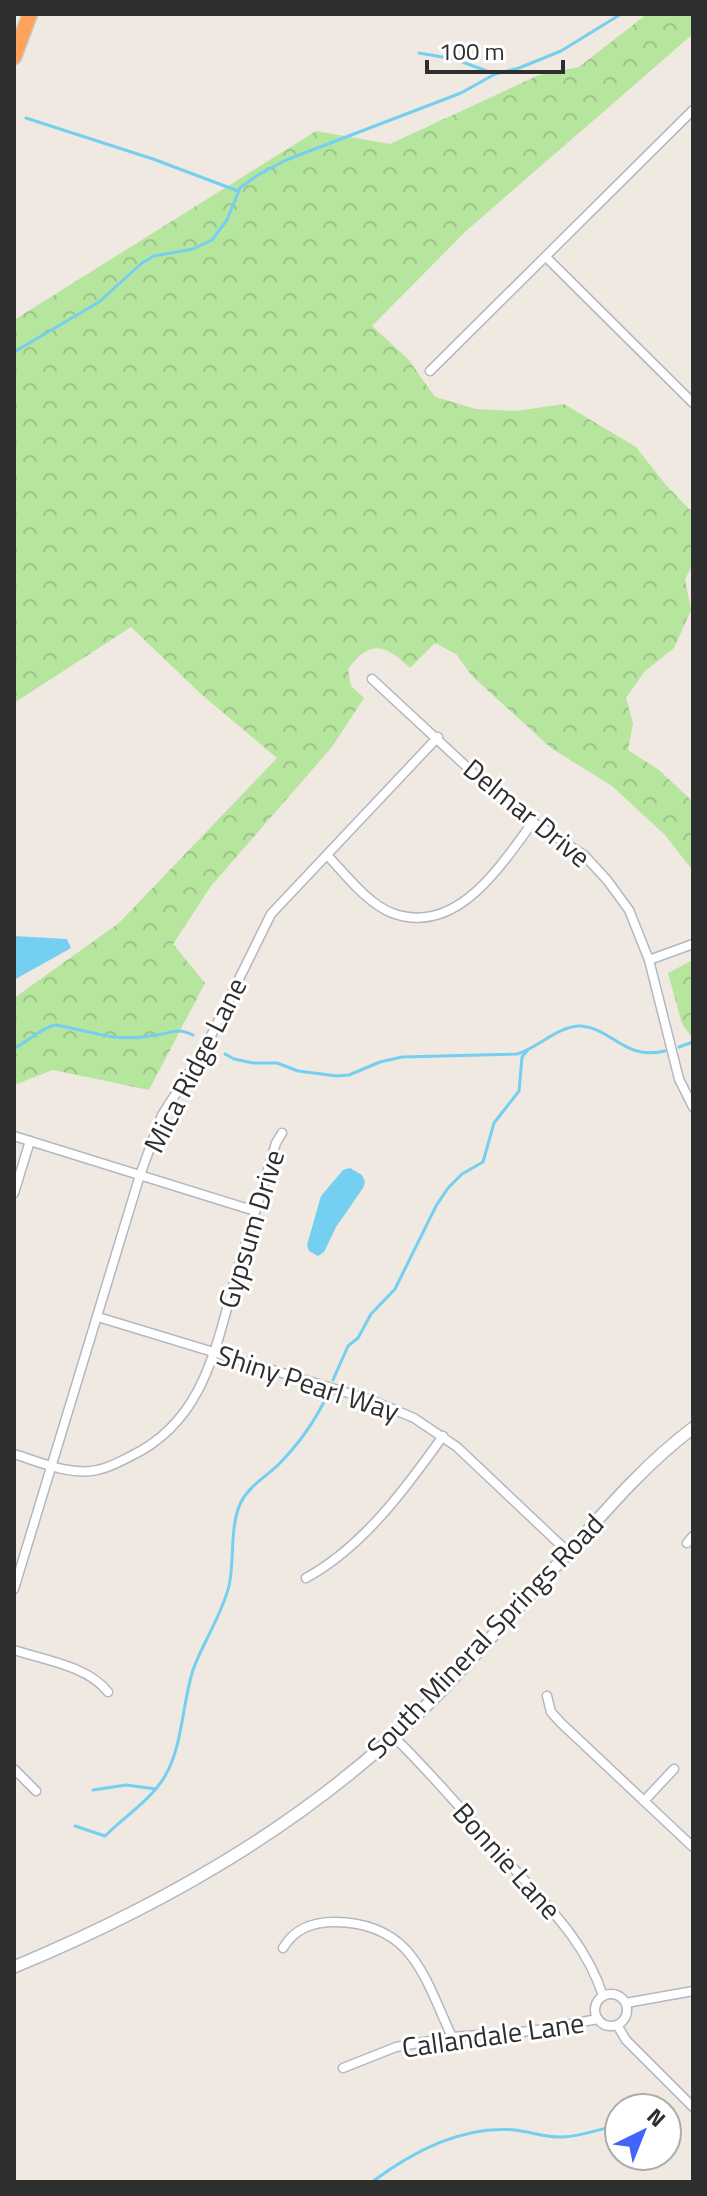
<svg xmlns="http://www.w3.org/2000/svg" width="707" height="2196" viewBox="0 0 707 2196" font-family="'Titillium Web',sans-serif">
<style>
.forest{fill:url(#forest-crowns)}
.water{fill:#75cff0}
.lines{fill:none;stroke-linecap:round;stroke-linejoin:round}
.stream{stroke:#75cff0;stroke-width:3}
.street-casing{stroke:#b4b7c1;stroke-width:11}
.secondary-casing{stroke:#b4b7c1;stroke-width:14}
.highway-casing{stroke:#c9c9c9;stroke-width:17}
.street{stroke:#fff;stroke-width:8}
.secondary{stroke:#fff;stroke-width:11}
.highway{stroke:#ffa35c;stroke-width:14}
.labels{text-anchor:middle;stroke-width:6;stroke-linejoin:round;paint-order:stroke}
.street-label{font-size:28px;fill:#2e2e2e;stroke:#fff}
</style>
<defs>
<pattern id="forest-crowns" width="20" height="18" patternUnits="userSpaceOnUse" patternTransform="scale(2)"><rect width="20" height="18" fill="#b6e59e"/><path d="M2 6a3 3 0 1 1 6 0M12 15a3 3 0 1 1 6 0" fill="none" stroke="#9dc588"/></pattern>
</defs>
<rect width="100%" height="100%" fill="#efe9e1"/>
<g class="forest">
<path d="M647 14H693V34L466 231 372 326 408 359 435 397 476 409 516 411 564 404 636 447 665 484 693 513V564L685 579 691 610 674 648 645 671 626 698 633 723 628 750 659 770 691 800 693 798V871L665 835 612 786 551 748 472 676 456 654 435 643 410 668C386 645 370 638 348 669L351 686 364 698 332 747 211 886 173 944 205 983 149 1090 53 1070 14 1085V998L119 923 277 758 201 694 131 627 14 703V320L316 131 390 144 539 75 579 67Z"/>
<polygon points="693,960 693,1039 682,1024 668,973"/>
</g>
<g class="water">
<polygon points="14,936 67,939 71,948 14,980"/>
<polygon points="350,1168 362,1175 365,1182 363,1188 336,1227 324,1252 318,1256 309,1251 307,1245 321,1196 343,1170"/>
</g>
<g class="lines">
<g class="stream">
<polyline points="419,53 454,59 495,74"/>
<polyline points="26,118 153,159 238,191"/>
<polyline points="14,352 99,302 142,263 154,256 193,249 212,240 227,220 240,188 258,175 286,160 461,93 495,74 519,68 561,51 621,14"/>
<polyline points="679,1047 693,1042"/>
<path d="M14 1048C28 1042 40 1028 55 1025 94 1031 113 1043 156 1035 173 1033 176 1027 193 1035"/>
<path d="M225 1054 234 1059 253 1063H277L298 1071 337 1076 349 1075 380 1062 402 1057 517 1054C538 1048 559 1025 581 1026 612 1028 624 1061 665 1051"/>
<polyline points="333,1380 348,1346 358,1338 371,1314 395,1289 436,1206 448,1188 462,1174 483,1162 494,1123 519,1091 522,1057 527,1051"/>
<polyline points="93,1790 126,1785 156,1789"/>
<path d="M75 1826 105 1836C124 1817 151 1800 165 1776 183 1745 182 1704 193 1670 203 1642 221 1617 229 1586 235 1560 229 1527 241 1502 249 1486 267 1476 279 1464 299 1444 316 1419 328 1394"/>
<path d="M372 2182C413 2151 462 2125 515 2130 531 2132 548 2138 564 2137 583 2136 600 2128 619 2126"/>
</g>
<g class="street-casing">
<g id="street">
<polyline points="546,257 693,403"/>
<polyline points="430,371 693,110"/>
<polyline points="372,679 510,807 584,855 607,880 629,910 649,960 679,1079 693,1107"/>
<path d="M327 855C345 874 367 903 392 913 457 937 501 865 533 822"/>
<polyline points="649,960 693,944"/>
<polyline points="14,1136 255,1211"/>
<polyline points="14,1193 30,1141"/>
<polyline points="98,1317 371,1400 414,1418 457,1447 568,1552"/>
<path d="M14 1454C40 1462 70 1476 97 1470 109 1468 121 1461 131 1456 206 1420 216 1344 237 1272 250 1229 263 1186 276 1143L282 1133"/>
<polyline points="687,1543 693,1536"/>
<path d="M306 1578C363 1547 406 1488 443 1436"/>
<polyline points="14,1589 140,1175 162,1115 204,1050 271,914 438,737"/>
<path d="M14 1650C44 1660 88 1666 108 1692"/>
<polyline points="547,1696 551,1712 561,1723 693,1847"/>
<path d="M394 1737C434 1776 470 1819 507 1861 545 1904 585 1940 603 1996"/>
<polyline points="14,1769 36,1791"/>
<polyline points="644,1801 674,1769"/>
<path d="M283 1948C295 1928 313 1922 335 1922 413 1923 424 1977 452 2037"/>
<circle cx="611" cy="2010" r="16"/>
<polyline points="626,2003 693,1991"/>
<polyline points="617,2025 626,2040 693,2107"/>
<polyline points="343,2068 396,2047 452,2037 532,2031 598,2019"/>
</g>
</g>
<g class="secondary-casing">
<path id="secondary" d="M14 1967C175 1900 320 1815 442 1690 488 1642 532 1592 577 1543 613 1502 649 1461 693 1428"/>
</g>
<g class="highway-casing">
<polyline id="highway" points="14,57 30,14"/>
</g>
<use href="#street" class="street"/>
<use href="#secondary" class="secondary"/>
<use href="#highway" class="highway"/>
</g>
<g class="labels">
<g class="street-label">
<text transform="translate(527 813) rotate(39)" y="10">Delmar Drive</text>
<text transform="translate(195 1065) rotate(-63)" y="10">Mica Ridge Lane</text>
<text transform="translate(251 1229) rotate(-73)" y="10">Gypsum Drive</text>
<text transform="translate(308 1383) rotate(18)" y="10">Shiny Pearl Way</text>
<text transform="translate(485 1636) rotate(-46)" y="10">South Mineral Springs Road</text>
<text transform="translate(507 1861) rotate(48)" y="10">Bonnie Lane</text>
<text transform="translate(493 2035) rotate(-8)" y="10">Callandale Lane</text>
</g>
</g>
<rect width="707" height="2196" fill="none" stroke="#2e2e2e" stroke-width="32"/>
<g transform="translate(643 2132) rotate(43)"><circle r="38" fill="#ffffff" stroke="#ababab" stroke-width="2"/>
<path d="M0-6L14 30L0 20L-14 30Z" fill="#4264fb"/>
<text y="-12" font-size="22" font-weight="bold" text-anchor="middle" fill="#2e2e2e">N</text>
</g>
<path d="M427 60v12h136v-12" fill="none" stroke="#2e2e2e" stroke-width="4"/>
<text x="439" y="60" font-size="24" fill="#2e2e2e" stroke="#ffffff" stroke-width="6" paint-order="stroke">100 m</text>
</svg>
